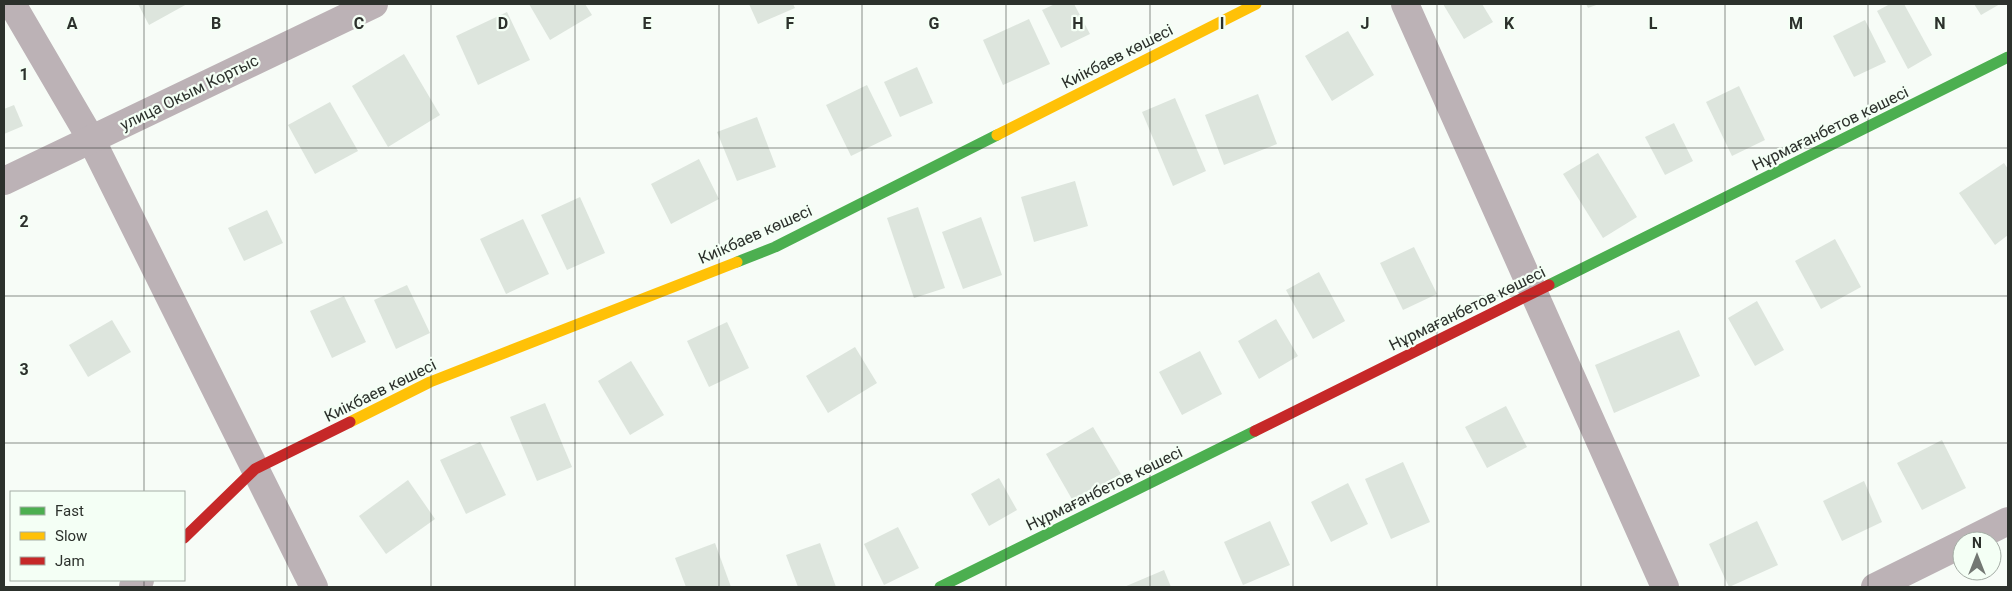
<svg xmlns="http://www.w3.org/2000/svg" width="2012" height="591" viewBox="0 0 2012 591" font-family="Roboto,sans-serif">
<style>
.building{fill:#dde5dd}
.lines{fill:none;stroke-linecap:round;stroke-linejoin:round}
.street{stroke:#bcb2b6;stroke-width:28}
.fast{stroke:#4caf50;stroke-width:11}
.slow{stroke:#ffc107;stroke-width:11}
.jam{stroke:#c62828;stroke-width:11}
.grid{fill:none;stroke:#2c312c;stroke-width:1;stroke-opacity:0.55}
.labels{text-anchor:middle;stroke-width:4.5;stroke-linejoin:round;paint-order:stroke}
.street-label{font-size:16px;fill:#2c312c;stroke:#f4fff5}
.grid-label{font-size:16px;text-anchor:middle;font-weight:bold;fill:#2c312c;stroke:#f4fff5;stroke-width:4.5;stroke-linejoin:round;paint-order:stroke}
</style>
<rect width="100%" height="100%" fill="#f7fcf7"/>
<g class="building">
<polygon points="138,4 187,4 149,25"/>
<polygon points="529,4 585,4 592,15 550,40"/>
<polygon points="749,4 793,4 795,8 758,24"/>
<polygon points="1055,4 1074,4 1090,34 1061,48 1042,10"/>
<polygon points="1443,4 1482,4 1493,22 1464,39"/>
<polygon points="1586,4 1599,4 1588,8"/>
<polygon points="1890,4 1904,4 1932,55 1908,69 1877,11"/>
<polygon points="1974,4 2000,4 1981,15"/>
<polygon points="507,12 530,60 478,85 456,36"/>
<polygon points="1029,19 1050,64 1003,85 983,40"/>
<polygon points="1865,20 1886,62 1854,77 1833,36"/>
<polygon points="1348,31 1374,75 1332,101 1305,56"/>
<polygon points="404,54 440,115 388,147 352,86"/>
<polygon points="917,67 933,103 900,117 884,82"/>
<polygon points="867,85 892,136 851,156 826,105"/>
<polygon points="1739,86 1765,140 1732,156 1706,102"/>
<polygon points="1258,94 1277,144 1224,165 1205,115"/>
<polygon points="1175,98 1206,171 1173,186 1142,112"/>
<polygon points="330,102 358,151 315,174 288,125"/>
<polygon points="14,105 23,126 4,134 4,109"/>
<polygon points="757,117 776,167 737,181 717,132"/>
<polygon points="1674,123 1693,161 1665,175 1645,137"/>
<polygon points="1598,153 1637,217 1603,238 1563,174"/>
<polygon points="699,159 719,199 671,224 651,184"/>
<polygon points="2004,163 2008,169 2008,235 1995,245 1959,193"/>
<polygon points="1075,181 1088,226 1034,242 1021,197"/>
<polygon points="580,197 605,253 567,270 541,215"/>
<polygon points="918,207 945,288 914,298 887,218"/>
<polygon points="267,210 283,243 244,261 228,228"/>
<polygon points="981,217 1002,275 963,289 942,232"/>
<polygon points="523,219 549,274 506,294 480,239"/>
<polygon points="1835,239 1861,287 1821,309 1795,261"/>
<polygon points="1414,247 1437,294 1403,310 1380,263"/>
<polygon points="1319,272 1345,321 1313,339 1286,290"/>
<polygon points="407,285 430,333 396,349 374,300"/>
<polygon points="344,296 366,342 332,358 310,311"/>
<polygon points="1757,301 1784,350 1755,366 1728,318"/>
<polygon points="1276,319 1298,356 1259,379 1238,341"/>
<polygon points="112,320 131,352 88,377 69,345"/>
<polygon points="727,322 749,368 709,387 687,341"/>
<polygon points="1679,330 1700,376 1614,413 1595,365"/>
<polygon points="855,347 877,383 828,413 806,376"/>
<polygon points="1200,351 1222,394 1182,415 1159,372"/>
<polygon points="631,361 664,415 630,435 598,381"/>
<polygon points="545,403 572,467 537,481 510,417"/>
<polygon points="1506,406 1527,447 1487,468 1465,427"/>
<polygon points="1093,427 1121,474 1073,501 1046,454"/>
<polygon points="1942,440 1966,488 1922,510 1897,463"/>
<polygon points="480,442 506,495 466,514 440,460"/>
<polygon points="1403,462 1430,522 1391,539 1365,479"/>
<polygon points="999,478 1017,510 989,526 971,494"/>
<polygon points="408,480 435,519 386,554 359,516"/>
<polygon points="1864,481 1882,522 1842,541 1823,501"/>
<polygon points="1348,483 1368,524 1331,542 1311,502"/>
<polygon points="1270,521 1290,565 1243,585 1224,542"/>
<polygon points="1757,521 1778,565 1729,587 1709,544"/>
<polygon points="898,527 919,568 884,585 864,544"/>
<polygon points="715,543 731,587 686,587 675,558"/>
<polygon points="820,543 836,587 798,587 786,555"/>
<polygon points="1164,570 1171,587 1124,587"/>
</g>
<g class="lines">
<g class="street">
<polyline points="12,4 91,139 314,587"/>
<polyline points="1405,4 1665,587"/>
<polyline points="4,181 374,4"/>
<polyline points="1968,541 2008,521"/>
<polyline points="133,587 140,580"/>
<polyline points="1875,587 1962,544"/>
</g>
<g class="fast">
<polyline points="737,262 775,247 997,135"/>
<polyline points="1549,285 2008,57"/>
<polyline points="940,587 1255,431"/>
</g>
<g class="slow">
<polyline points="997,135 1256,4"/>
<polyline points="350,422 430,382 737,262"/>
</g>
<g class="jam">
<polyline points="1255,431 1549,285"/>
<polyline points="184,538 255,469 350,422"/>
</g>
</g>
<path class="grid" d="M144 4V492M287 4V587M431 4V587M575 4V587M719 4V587M862 4V587M1006 4V587M1150 4V587M1293 4V587M1437 4V587M1581 4V587M1725 4V587M1868 4V587M4 148H2008M4 296H2008M4 443H2008M144 580V587"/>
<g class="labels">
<g class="street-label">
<text transform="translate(1117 56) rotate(-27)" y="6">Киікбаев көшесі</text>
<text transform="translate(189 92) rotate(-26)" y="6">улица Окым Кортыс</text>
<text transform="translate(1830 128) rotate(-26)" y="6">Нұрмағанбетов көшесі</text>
<text transform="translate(755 234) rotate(-24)" y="6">Киікбаев көшесі</text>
<text transform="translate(1467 308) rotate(-26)" y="6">Нұрмағанбетов көшесі</text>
<text transform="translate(380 390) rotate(-26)" y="6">Киікбаев көшесі</text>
<text transform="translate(1104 488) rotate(-26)" y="6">Нұрмағанбетов көшесі</text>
</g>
</g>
<g class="grid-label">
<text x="72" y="29">A</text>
<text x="216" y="29">B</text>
<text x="359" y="29">C</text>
<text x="503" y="29">D</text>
<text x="647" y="29">E</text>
<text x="790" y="29">F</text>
<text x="934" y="29">G</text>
<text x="1078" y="29">H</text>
<text x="1222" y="29">I</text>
<text x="1365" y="29">J</text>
<text x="1509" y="29">K</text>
<text x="1653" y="29">L</text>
<text x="1796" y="29">M</text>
<text x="1940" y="29">N</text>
<text x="24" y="80">1</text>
<text x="24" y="227">2</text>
<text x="24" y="375">3</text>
</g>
<rect width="2012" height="591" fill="none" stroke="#2c312c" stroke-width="10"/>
<rect x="10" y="491" width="175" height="90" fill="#f4fff5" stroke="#a4ada5"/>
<rect x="20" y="507" width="25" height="8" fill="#4caf50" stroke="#a4ada5"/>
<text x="55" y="516" font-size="15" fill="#2c312c">Fast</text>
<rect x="20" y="532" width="25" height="8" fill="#ffc107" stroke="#a4ada5"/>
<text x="55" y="541" font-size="15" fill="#2c312c">Slow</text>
<rect x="20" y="557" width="25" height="8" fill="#c62828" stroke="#a4ada5"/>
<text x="55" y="566" font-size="15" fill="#2c312c">Jam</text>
<g transform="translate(1977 556)"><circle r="24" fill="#f4fff5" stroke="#a4ada5"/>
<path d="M0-4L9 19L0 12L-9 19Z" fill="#737873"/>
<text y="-8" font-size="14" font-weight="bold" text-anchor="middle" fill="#2c312c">N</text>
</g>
</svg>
